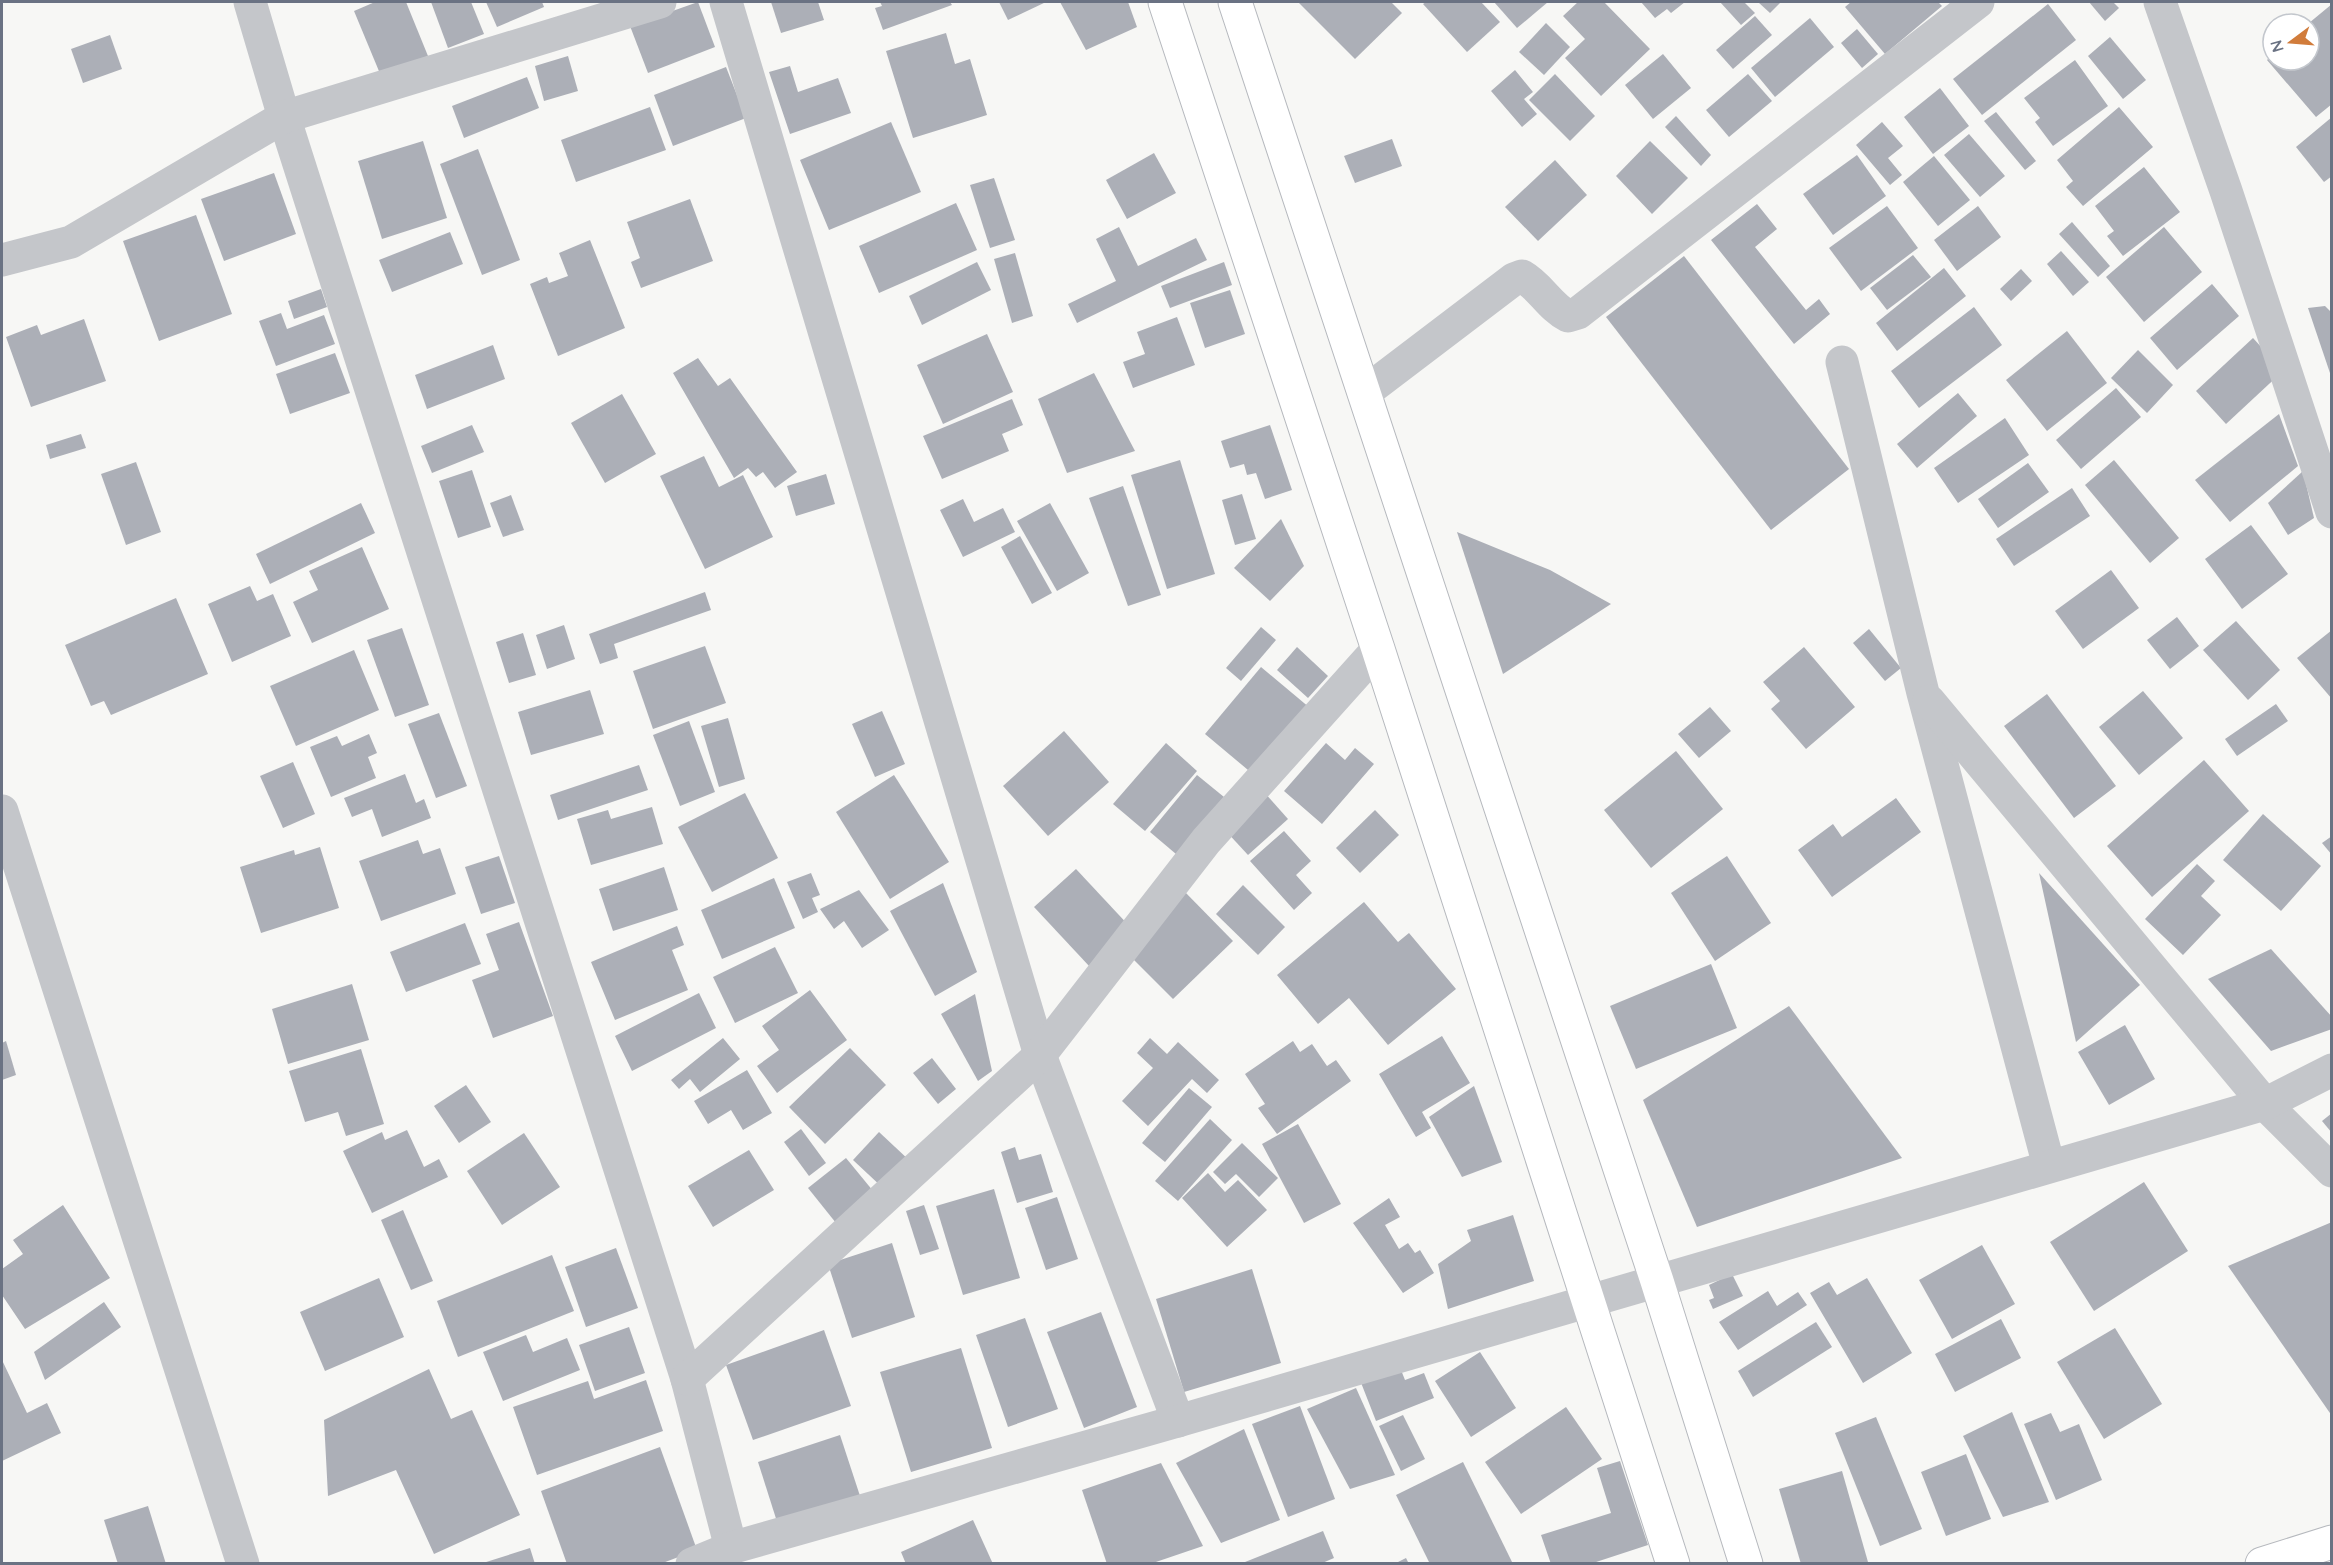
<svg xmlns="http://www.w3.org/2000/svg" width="2333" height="1565" viewBox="0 0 2333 1565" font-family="Quicksand,sans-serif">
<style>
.building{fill:#acafb7}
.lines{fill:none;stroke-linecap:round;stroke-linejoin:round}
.secondary-casing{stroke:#b6b9be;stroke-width:35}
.street{stroke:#c4c6ca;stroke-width:33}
.secondary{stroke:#fff;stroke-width:33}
</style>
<rect width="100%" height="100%" fill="#f7f7f5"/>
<g class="building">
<polygon points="375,2 406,2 428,56 381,76 354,11"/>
<polygon points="431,2 471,2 484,34 448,48"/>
<polygon points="486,2 542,2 544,7 497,27"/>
<polygon points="698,2 715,47 648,73 630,26"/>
<polygon points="771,2 818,2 824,20 781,33"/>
<polygon points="880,2 950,2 952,5 883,30 875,8 882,6"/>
<polygon points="999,2 1046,2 1008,20"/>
<polygon points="1060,2 1128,2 1137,27 1086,50"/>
<polygon points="1298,2 1391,2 1402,13 1355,59"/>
<polygon points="1426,2 1481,2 1500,22 1467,52 1423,4"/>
<polygon points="1494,2 1548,2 1517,28"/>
<polygon points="1578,2 1604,2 1650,49 1601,96 1565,58 1585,39 1563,16"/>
<polygon points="1641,2 1685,2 1671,13 1667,9 1655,18"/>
<polygon points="1720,2 1744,2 1755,13 1741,25"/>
<polygon points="1758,2 1781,2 1770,13"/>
<polygon points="1851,2 1938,2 1942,6 1885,54 1845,7"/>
<polygon points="2089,2 2113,2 2119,8 2105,21"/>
<polygon points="2048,4 2076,40 1982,115 1953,79"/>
<polygon points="2332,4 2332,104 2316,117 2267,60 2273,54 2273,60 2309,60 2309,23"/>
<polygon points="1755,16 1772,35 1733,69 1716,50"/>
<polygon points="1810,18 1834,47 1775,97 1751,68"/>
<polygon points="1546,23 1570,47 1544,75 1519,52"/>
<polygon points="1857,29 1878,54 1862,68 1841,43"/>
<polygon points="946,33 955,64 970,59 987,115 913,138 886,51"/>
<polygon points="110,35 122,69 83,83 71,49"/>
<polygon points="2110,37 2146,80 2123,99 2088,56"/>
<polygon points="1663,54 1691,88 1653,119 1625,85"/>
<polygon points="568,56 578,91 544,101 535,66"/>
<polygon points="2075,60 2108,106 2053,146 2035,122 2040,118 2024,98"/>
<polygon points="790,66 798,92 838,78 851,113 790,134 769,72"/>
<polygon points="726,67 746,118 673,146 654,95"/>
<polygon points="1515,70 1533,92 1524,99 1537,114 1522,127 1491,91"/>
<polygon points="1555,74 1595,116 1570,141 1529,100"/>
<polygon points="1748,74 1772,101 1729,137 1706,110"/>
<polygon points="527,77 539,108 464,138 452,106"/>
<polygon points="1940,88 1969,126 1933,154 1904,117"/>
<polygon points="650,107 666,150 576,182 561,140"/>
<polygon points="2119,107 2153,147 2083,206 2066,187 2073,181 2057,160"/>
<polygon points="1996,112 2036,161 2025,170 1984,121"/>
<polygon points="1676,116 1711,155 1701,166 1665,127"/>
<polygon points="2332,117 2332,176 2324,182 2296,147"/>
<polygon points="891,122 921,192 829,230 800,160"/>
<polygon points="1882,122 1903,146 1888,158 1902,175 1890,185 1856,145"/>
<polygon points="1969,134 2005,176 1980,197 1944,155"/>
<polygon points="1392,139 1402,166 1355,183 1344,156"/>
<polygon points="423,141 447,218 382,239 358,161"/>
<polygon points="1650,141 1688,178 1652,214 1616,176"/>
<polygon points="478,149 520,260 482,275 440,164"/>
<polygon points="1154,153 1176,193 1127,219 1106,180"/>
<polygon points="1857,155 1886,196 1833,235 1803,194"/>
<polygon points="1934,156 1970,200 1938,226 1903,182"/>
<polygon points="1555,160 1587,195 1538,241 1505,207"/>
<polygon points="2144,167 2180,212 2123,256 2107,236 2114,231 2095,206"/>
<polygon points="274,173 296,234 224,261 201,199"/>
<polygon points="994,178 1015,240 990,248 970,185"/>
<polygon points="690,199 713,261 641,288 631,262 640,258 627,222"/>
<polygon points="956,203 977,250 879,293 859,246"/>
<polygon points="1757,204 1777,229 1755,247 1806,310 1819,299 1830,314 1794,344 1711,240"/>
<polygon points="1887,206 1918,248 1861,291 1829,248"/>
<polygon points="1978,206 2001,237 1957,271 1934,240"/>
<polygon points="196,215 232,314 159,341 123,241"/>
<polygon points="2072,222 2110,266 2098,277 2059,234"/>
<polygon points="1119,227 1138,266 1196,238 1207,260 1077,323 1068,304 1116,281 1096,239"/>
<polygon points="2164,227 2202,272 2144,322 2106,277"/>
<polygon points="450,232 463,264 392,292 379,260"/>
<polygon points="590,240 625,328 558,356 530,284 547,277 549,283 568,276 559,253"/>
<polygon points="2061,251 2089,282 2073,296 2047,264"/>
<polygon points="1015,253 1033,316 1012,323 994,259"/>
<polygon points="1913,255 1931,277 1887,310 1870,288"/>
<polygon points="1684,256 1849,469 1771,530 1606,317"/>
<polygon points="977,262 991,290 922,325 909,296"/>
<polygon points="1224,262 1232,285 1170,308 1161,286"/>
<polygon points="1944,268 1966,296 1897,351 1876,323"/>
<polygon points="2021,269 2032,281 2011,301 2000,289"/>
<polygon points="2212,284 2239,316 2177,370 2150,338"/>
<polygon points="321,289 327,307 294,319 288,301"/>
<polygon points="1230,290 1245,334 1205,348 1190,303"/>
<polygon points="2325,306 2332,313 2331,376 2308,308"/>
<polygon points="1974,307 2002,345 1919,408 1891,371"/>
<polygon points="281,313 287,329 324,315 335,344 276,366 259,321"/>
<polygon points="1177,317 1195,365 1133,388 1123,362 1145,354 1137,332"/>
<polygon points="84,319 106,381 31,407 6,337 37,325 41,335"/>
<polygon points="2067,331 2107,383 2047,431 2006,380"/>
<polygon points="987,334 1013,392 943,424 917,365"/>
<polygon points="2253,338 2283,371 2226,424 2196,391"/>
<polygon points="493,345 505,379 427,409 415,375"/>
<polygon points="2138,350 2173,385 2147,413 2111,378"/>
<polygon points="335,353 350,393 290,414 276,374"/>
<polygon points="698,358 718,386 730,378 797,472 775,488 763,472 756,477 748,468 734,478 673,373"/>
<polygon points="1094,373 1135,451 1067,473 1038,399"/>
<polygon points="2116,388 2141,417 2081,469 2056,440"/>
<polygon points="1958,393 1977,416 1917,468 1897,444"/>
<polygon points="622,394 656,454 605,483 571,423"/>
<polygon points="1012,399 1023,425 1002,434 1009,451 942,479 923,436"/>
<polygon points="2279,414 2298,466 2230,522 2195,480"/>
<polygon points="2005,418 2029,455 1958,503 1934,468"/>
<polygon points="472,425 484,452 432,473 421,446"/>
<polygon points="1270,425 1292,490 1265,499 1256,473 1247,475 1244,464 1230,468 1221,441"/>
<polygon points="81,434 86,448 50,459 46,445"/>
<polygon points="704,456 719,487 743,475 773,537 705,569 660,476"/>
<polygon points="1180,460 1215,574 1167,589 1131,475"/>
<polygon points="2114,460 2179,538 2150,563 2085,485"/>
<polygon points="136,462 161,532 126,545 101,474"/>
<polygon points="2028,463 2049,492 1998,528 1978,499"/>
<polygon points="472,470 491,527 458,538 439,481"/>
<polygon points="2303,471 2314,518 2288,535 2268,503"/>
<polygon points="826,474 835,504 796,516 787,486"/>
<polygon points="1123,486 1161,595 1128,606 1089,498"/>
<polygon points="2072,488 2090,516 2014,566 1996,539"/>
<polygon points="1242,494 1256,539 1235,545 1222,500"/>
<polygon points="511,495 524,530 503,537 490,503"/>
<polygon points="963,499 974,522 1003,508 1015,532 963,557 940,510"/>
<polygon points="361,503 375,533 270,584 256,554"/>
<polygon points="1050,503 1089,573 1057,591 1017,521"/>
<polygon points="1281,519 1304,566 1270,601 1234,568"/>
<polygon points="2251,525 2288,574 2242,609 2205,559"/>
<polygon points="1457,532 1550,570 1611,604 1503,674"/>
<polygon points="1020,536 1052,593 1032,604 1001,547"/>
<polygon points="362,547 389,609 312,643 293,602 318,590 309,571"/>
<polygon points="2111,570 2139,608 2083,649 2055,611"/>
<polygon points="250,586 257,601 273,594 291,636 232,662 208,604"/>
<polygon points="705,592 711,610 614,644 618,658 600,664 589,634"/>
<polygon points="176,598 208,674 111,715 104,701 91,706 65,645"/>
<polygon points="2177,617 2199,646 2170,669 2147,640"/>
<polygon points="2236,621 2280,670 2248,700 2203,650"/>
<polygon points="564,625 575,659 547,669 536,635"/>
<polygon points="1261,627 1276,640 1241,681 1226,668"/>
<polygon points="402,628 429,705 395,717 367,640"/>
<polygon points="1869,629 1901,668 1885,681 1853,643"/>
<polygon points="2332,630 2332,699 2297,658"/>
<polygon points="523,633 536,675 509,683 496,642"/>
<polygon points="705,646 726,703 653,729 633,671"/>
<polygon points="1297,647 1328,676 1308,698 1277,670"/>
<polygon points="1804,647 1855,707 1806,749 1771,709 1780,701 1763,682"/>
<polygon points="354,650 379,710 296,746 270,686"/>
<polygon points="1261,667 1310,708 1254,775 1205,734"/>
<polygon points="590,690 604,734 531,755 518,712"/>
<polygon points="2143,691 2183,738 2139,775 2099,727"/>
<polygon points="2047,694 2116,786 2074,818 2004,726"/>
<polygon points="2276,704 2288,721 2237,756 2225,739"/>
<polygon points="1710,707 1731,731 1699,758 1678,734"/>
<polygon points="882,711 905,764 875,777 852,724"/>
<polygon points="439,713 467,786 436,798 408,724"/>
<polygon points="728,718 745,779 719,787 701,726"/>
<polygon points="689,721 715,792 680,806 653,735"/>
<polygon points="1064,731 1109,782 1048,836 1003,786"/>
<polygon points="369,734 377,753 368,757 376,778 331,797 310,747 337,736 342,746"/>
<polygon points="1166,743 1197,771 1145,831 1113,804"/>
<polygon points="1326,743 1345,760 1355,748 1374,764 1322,824 1284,791"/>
<polygon points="1676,751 1723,809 1651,868 1604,810"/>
<polygon points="2204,760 2249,811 2152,897 2107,846"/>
<polygon points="293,762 315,814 283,828 260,776"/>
<polygon points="639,765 648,790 558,820 550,795"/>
<polygon points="405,774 416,803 424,799 431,818 382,837 372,809 352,817 344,798"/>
<polygon points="894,775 949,862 890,899 836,812"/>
<polygon points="1197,775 1224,797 1176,854 1150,832"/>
<polygon points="1264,792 1288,819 1248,855 1224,829"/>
<polygon points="745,793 778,858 712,892 678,827"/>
<polygon points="1896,798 1921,832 1832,897 1798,850 1833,824 1842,837"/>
<polygon points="652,807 663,844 591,865 577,819 608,810 611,819"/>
<polygon points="1375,810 1399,835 1360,873 1336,848"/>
<polygon points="2263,814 2321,866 2281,911 2223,860"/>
<polygon points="1284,831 1311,861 1296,875 1312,893 1294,910 1250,861"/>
<polygon points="2332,836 2332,855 2322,843"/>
<polygon points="418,840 423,854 440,848 456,894 381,921 359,861"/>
<polygon points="320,847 339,908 261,933 240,867 294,850 295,855"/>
<polygon points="499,856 515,903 481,914 465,867"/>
<polygon points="1727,856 1771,923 1715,961 1671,893"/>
<polygon points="2197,864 2215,881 2201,896 2221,915 2183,955 2145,919"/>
<polygon points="664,867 678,910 613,931 599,889"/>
<polygon points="1076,869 1132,929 1090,967 1034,907"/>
<polygon points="811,873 820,895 812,898 818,912 803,919 787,882"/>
<polygon points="2039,873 2140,985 2076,1042"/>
<polygon points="774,878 795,928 722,959 701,910"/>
<polygon points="943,883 977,972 935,996 890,911"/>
<polygon points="1243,885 1285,927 1258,955 1216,914"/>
<polygon points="859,890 889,930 862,948 844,921 834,929 820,909"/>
<polygon points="1184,891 1233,941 1173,999 1124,950"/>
<polygon points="1364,902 1398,942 1409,933 1456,989 1388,1045 1349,998 1318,1024 1277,975"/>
<polygon points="519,922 553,1016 493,1038 472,980 499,970 486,934"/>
<polygon points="465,923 481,964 406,992 390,952"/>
<polygon points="677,926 684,945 672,950 688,990 615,1020 591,962"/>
<polygon points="775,947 798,993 735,1023 713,977"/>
<polygon points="2271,949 2332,1017 2332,1029 2271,1051 2208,979"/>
<polygon points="1711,964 1737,1028 1636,1069 1610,1006"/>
<polygon points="352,984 369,1040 288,1064 272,1009"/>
<polygon points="810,990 847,1040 777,1093 757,1066 779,1050 762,1026"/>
<polygon points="699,993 716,1028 632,1071 615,1036"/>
<polygon points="975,994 992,1071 978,1081 941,1014"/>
<polygon points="1789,1006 1902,1158 1697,1227 1643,1100"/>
<polygon points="2125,1025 2155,1079 2109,1105 2078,1052"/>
<polygon points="1442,1036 1470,1083 1422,1112 1431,1128 1416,1137 1379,1074"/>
<polygon points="723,1038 740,1059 700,1092 690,1079 679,1089 671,1080"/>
<polygon points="1150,1038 1167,1054 1178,1042 1219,1080 1207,1093 1192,1079 1148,1126 1122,1101 1153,1068 1137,1053"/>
<polygon points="6,1041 16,1075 2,1080 2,1043"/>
<polygon points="1293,1041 1300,1052 1312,1044 1327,1066 1336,1060 1351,1081 1277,1134 1258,1108 1265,1104 1245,1074"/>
<polygon points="850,1048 886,1085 825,1144 789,1107"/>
<polygon points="361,1049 384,1124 346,1136 338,1112 305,1122 289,1071"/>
<polygon points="932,1058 956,1089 938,1104 913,1073"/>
<polygon points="747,1070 772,1113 743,1130 731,1110 708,1124 694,1101"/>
<polygon points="466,1085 491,1122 459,1143 434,1106"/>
<polygon points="1474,1086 1502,1162 1462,1177 1429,1117"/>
<polygon points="1189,1088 1212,1107 1165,1162 1142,1143"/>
<polygon points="2332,1113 2332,1133 2322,1121"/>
<polygon points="1210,1119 1232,1140 1178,1201 1155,1181"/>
<polygon points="1298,1124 1341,1204 1304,1223 1262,1144"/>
<polygon points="801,1129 826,1163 809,1176 784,1142"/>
<polygon points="407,1130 424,1167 439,1159 448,1177 372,1213 343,1151 382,1132 385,1140"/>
<polygon points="879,1132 910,1161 884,1189 853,1160"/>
<polygon points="524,1133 560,1187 502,1225 467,1171"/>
<polygon points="1242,1143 1278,1178 1259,1197 1236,1174 1225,1184 1213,1172"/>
<polygon points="1015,1147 1019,1160 1041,1154 1053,1192 1017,1203 1001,1152"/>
<polygon points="749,1150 774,1190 713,1227 688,1186"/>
<polygon points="846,1158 878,1197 840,1228 808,1188"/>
<polygon points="1208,1173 1225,1192 1238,1180 1267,1210 1227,1247 1182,1198"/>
<polygon points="2144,1182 2188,1251 2094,1311 2050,1242"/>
<polygon points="994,1189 1020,1278 963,1295 936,1206"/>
<polygon points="1057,1197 1078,1259 1046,1270 1025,1208"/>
<polygon points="1389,1198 1400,1217 1385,1225 1399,1249 1408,1243 1415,1253 1420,1250 1434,1273 1403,1293 1353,1223"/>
<polygon points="63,1205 110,1278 25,1329 2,1295 2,1269 23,1254 13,1240"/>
<polygon points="924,1205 939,1249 920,1255 906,1211"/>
<polygon points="403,1210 433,1281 411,1290 381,1220"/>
<polygon points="1513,1215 1534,1281 1448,1309 1438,1264 1471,1241 1467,1230"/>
<polygon points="2332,1222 2332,1416 2228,1266"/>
<polygon points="892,1243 915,1317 852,1338 828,1264"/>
<polygon points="1982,1245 2015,1304 1952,1339 1919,1280"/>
<polygon points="616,1248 638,1308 586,1327 565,1267"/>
<polygon points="552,1255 574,1311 458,1357 437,1301"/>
<polygon points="1252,1269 1281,1363 1184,1392 1156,1299"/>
<polygon points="1732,1274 1743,1296 1713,1309 1709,1300 1714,1298 1709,1285"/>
<polygon points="379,1278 404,1337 325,1371 300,1312"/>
<polygon points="1867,1278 1912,1353 1863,1383 1810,1293 1829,1282 1837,1295"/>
<polygon points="1768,1291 1777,1306 1798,1292 1807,1305 1738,1350 1719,1322"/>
<polygon points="104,1302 121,1327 45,1380 34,1352"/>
<polygon points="1101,1312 1137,1407 1084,1428 1047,1332"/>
<polygon points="1025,1318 1058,1409 1008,1427 976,1335"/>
<polygon points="2001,1319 2021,1358 1955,1392 1935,1354"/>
<polygon points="1816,1322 1832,1347 1753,1397 1738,1371"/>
<polygon points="629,1327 645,1373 595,1391 579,1345"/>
<polygon points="2115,1328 2162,1404 2104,1439 2057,1362"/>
<polygon points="824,1330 851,1406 753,1440 726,1365"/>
<polygon points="526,1335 533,1352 567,1338 580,1370 503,1401 483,1352"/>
<polygon points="961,1348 992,1448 911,1472 880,1372"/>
<polygon points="1480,1352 1516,1408 1471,1437 1435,1381"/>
<polygon points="2,1360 27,1413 47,1403 61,1433 2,1461"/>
<polygon points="1397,1360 1405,1380 1424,1373 1434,1398 1376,1421 1358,1375"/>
<polygon points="429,1369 451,1419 472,1410 520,1515 434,1554 396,1470 328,1496 324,1420"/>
<polygon points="646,1380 663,1431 537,1475 513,1407 588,1381 594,1399"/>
<polygon points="1356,1388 1395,1475 1350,1489 1307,1409"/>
<polygon points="1300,1406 1335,1499 1288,1517 1252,1424"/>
<polygon points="1566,1407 1602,1459 1521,1514 1485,1462"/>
<polygon points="2012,1412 2049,1502 2003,1517 1963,1436"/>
<polygon points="2051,1413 2060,1432 2079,1424 2102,1480 2056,1500 2024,1424"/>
<polygon points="1403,1415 1425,1459 1401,1471 1379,1426"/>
<polygon points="1876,1417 1922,1529 1880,1546 1835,1433"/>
<polygon points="1244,1429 1280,1520 1221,1543 1176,1463"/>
<polygon points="840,1435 862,1502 779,1528 758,1462"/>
<polygon points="660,1447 697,1550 660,1564 567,1564 541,1491"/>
<polygon points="1966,1454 1991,1519 1946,1536 1921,1472"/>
<polygon points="1620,1461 1648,1545 1590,1564 1551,1564 1541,1535 1611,1513 1597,1468"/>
<polygon points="1463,1462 1513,1564 1430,1564 1396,1495"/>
<polygon points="1161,1463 1203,1546 1150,1564 1107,1564 1082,1490"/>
<polygon points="1842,1471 1868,1562 1801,1564 1779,1489"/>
<polygon points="148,1506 166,1564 118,1564 104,1520"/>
<polygon points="973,1520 993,1564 906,1564 901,1552"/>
<polygon points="1323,1531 1334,1558 1320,1564 1240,1564"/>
<polygon points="530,1548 535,1564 483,1564 483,1563"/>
<polygon points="1406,1558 1409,1564 1394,1564"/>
</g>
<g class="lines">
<g class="secondary-casing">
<g id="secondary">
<polyline points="1165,2 1378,649 1673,1564"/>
<polyline points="1235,2 1657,1281 1746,1564"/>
<polyline points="2262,1564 2332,1542"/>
</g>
</g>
<g class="street">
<polyline points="250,2 284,117 687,1379 731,1548"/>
<polyline points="726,2 1040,1055 1178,1421"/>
<polyline points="2160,2 2226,191 2332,512"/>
<polyline points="2,260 71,242 284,117 660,2"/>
<polyline points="1842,362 1923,693 2049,1166"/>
<path d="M1364 393 1514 279 1522 276C1540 286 1550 307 1568 316L1578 313 1978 2"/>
<polyline points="1929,701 2265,1104 2332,1171"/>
<polyline points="2,811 243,1564"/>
<polyline points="687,1379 1040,1055 1206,841 1378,649"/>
<polyline points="692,1564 731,1548 1178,1421 2265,1104 2332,1070"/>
</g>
<use href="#secondary" class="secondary"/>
</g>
<rect width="2333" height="1565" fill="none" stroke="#6a7283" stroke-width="6"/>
<g transform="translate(2291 42) rotate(254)"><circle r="28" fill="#ffffff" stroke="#c3c7cd" stroke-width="1.5"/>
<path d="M0-4.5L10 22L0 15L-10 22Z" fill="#d17c3b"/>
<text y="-9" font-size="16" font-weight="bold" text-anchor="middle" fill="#6a7283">N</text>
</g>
</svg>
